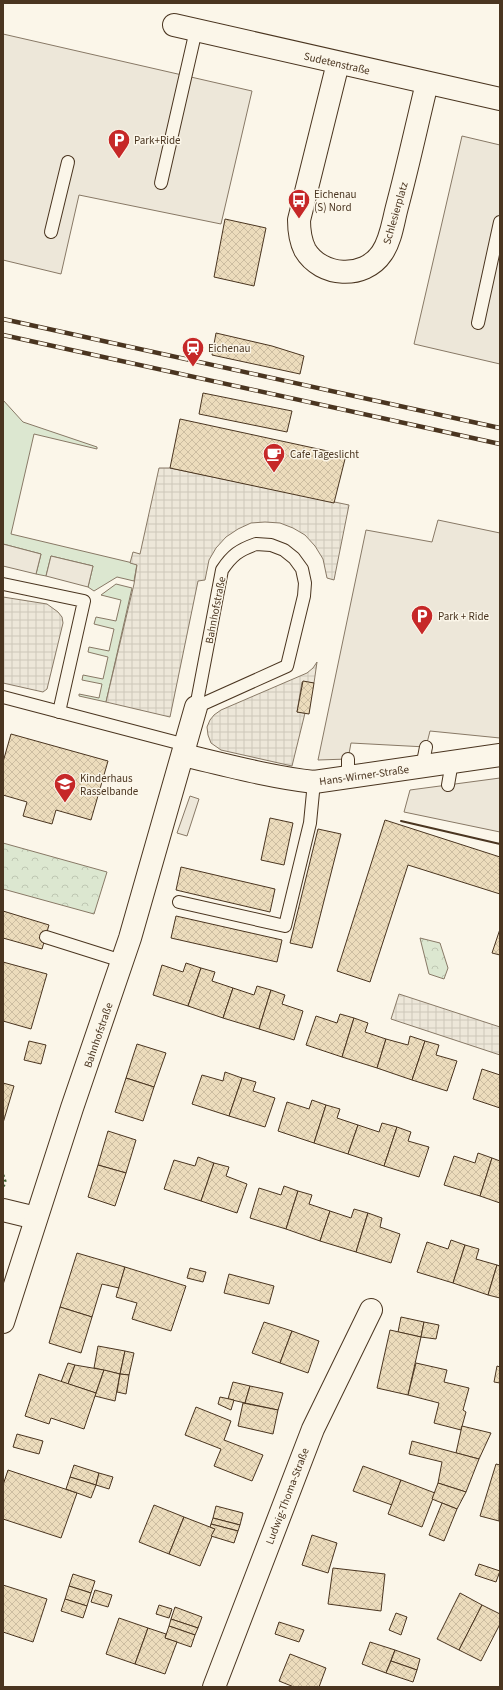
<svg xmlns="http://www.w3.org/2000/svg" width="503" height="1690" viewBox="0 0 503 1690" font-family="'Source Sans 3',sans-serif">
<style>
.grass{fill:#dce7d0;stroke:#887966}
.forest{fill:url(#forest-crowns);stroke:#887966}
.parking{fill:#ede7d9;stroke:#887966}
.plaza{fill:url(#plaza-grid);stroke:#887966}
.building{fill:url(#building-cross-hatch);stroke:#4a3520}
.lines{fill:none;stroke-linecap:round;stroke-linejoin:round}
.lane-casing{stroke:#4a3520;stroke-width:14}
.street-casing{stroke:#4a3520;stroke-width:24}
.lane{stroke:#fbf6e9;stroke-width:12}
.street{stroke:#fbf6e9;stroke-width:22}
.rail-casing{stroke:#4a3520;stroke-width:4.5}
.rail{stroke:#fbf6e9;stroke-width:3;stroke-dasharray:9;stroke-linecap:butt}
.hedge{stroke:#436837;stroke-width:3;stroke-dasharray:2 3;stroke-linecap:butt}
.wall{stroke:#4a3520;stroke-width:2}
.labels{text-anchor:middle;stroke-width:3;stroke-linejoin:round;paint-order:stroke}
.street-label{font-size:11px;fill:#4a3520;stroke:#fbf6e9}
.poi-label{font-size:11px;fill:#4a3520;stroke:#fbf6e9;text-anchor:start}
</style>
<defs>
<pattern id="forest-crowns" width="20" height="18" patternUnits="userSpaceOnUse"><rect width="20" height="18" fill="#dce7d0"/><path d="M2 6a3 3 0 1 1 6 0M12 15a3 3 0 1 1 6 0" fill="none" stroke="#bec7b2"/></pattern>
<pattern id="plaza-grid" width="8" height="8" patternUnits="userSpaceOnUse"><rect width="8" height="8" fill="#ede7d9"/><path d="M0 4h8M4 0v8" fill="none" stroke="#cdc7ba"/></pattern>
<pattern id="building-cross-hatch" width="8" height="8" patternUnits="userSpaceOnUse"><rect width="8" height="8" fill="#ecdcbc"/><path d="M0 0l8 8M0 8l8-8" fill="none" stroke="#ccbda1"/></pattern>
</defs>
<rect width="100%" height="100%" fill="#fbf6e9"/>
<g class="grass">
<polygon points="3,400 23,422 97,447 97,449 34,434 11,534 137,564 134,581 117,577 94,591 88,587 93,566 51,556 46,576 36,574 41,554 3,544"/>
<polygon points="116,584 132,588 106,702 79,696 79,694 99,698 102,684 82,680 83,675 103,679 108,657 88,652 89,647 109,651 114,629 94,624 96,617 116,621 121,600 101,595"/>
</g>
<g class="forest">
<polygon points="3,843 107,872 94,914 3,889"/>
<polygon points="420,938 440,943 448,968 444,979 429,974"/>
</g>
<g class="parking">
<polygon points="3,34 252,91 221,224 79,195 61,274 3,260"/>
<polygon points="462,136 500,145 500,364 414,344"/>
<polygon points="438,520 500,533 500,738 430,731 426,747 351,743 348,759 318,760 366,530 432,542"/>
<polygon points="3,544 41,554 36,574 3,566"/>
<polygon points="51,556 93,566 88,587 46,576"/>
<polygon points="500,778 500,832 404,812 410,790"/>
<polygon points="190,796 199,799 187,836 177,833"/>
</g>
<g class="plaza">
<polygon points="159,468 170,468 349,505 334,580 327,578 323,559 315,546 305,535 293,528 280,523 265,522 251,523 238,529 226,537 216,548 209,560 205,580 198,581 170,717 106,702 134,584 137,565 130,563 133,552 140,554"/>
<polygon points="3,597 47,604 58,612 62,617 63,623 47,689 43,692 3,683"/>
<polygon points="317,662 314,683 302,682 297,712 305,713 292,766 221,750 211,743 208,735 207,727 210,720 214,715 221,710 307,673 313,668"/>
<polygon points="399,994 500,1027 500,1055 391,1019"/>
</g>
<g class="building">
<polygon points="225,219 266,228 254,286 214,277"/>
<polygon points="216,333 272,346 304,356 300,374 212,355"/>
<polygon points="203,393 292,411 287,432 199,414"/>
<polygon points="180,419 346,455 334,503 170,468"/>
<polygon points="303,681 314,683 309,714 297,712"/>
<polygon points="11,734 108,761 91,820 56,810 52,824 23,816 27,802 3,795 3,762"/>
<polygon points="270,818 293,823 284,865 261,860"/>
<polygon points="385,820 500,857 500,894 408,865 370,982 337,971"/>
<polygon points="318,829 341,834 312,948 290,943"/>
<polygon points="181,867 275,889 270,912 176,890"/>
<polygon points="3,911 49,925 42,949 3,938"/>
<polygon points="176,916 282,940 277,962 171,938"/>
<polygon points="500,929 500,955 492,953"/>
<polygon points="3,962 47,974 31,1029 3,1021"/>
<polygon points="186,963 201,968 188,1006 153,995 162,965 183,972"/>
<polygon points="201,968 215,972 212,981 233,988 223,1018 188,1006"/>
<polygon points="257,986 271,990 259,1029 223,1018 233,988 254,995"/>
<polygon points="271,990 285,995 282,1004 303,1011 294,1040 259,1029"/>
<polygon points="340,1014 354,1018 342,1057 306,1045 316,1016 337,1023"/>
<polygon points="354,1018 368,1023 365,1032 386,1039 377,1068 342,1057"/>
<polygon points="410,1036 425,1041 412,1080 377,1068 386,1039 408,1045"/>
<polygon points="29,1041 46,1045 41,1064 24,1060"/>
<polygon points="425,1041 439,1045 436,1055 457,1061 447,1091 412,1080"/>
<polygon points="137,1044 166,1053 154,1087 126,1078"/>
<polygon points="482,1069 500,1075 500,1108 473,1099"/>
<polygon points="225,1072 242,1078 229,1116 192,1104 202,1075 223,1081"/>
<polygon points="126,1078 154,1087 143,1121 115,1112"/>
<polygon points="242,1078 256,1082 253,1091 275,1098 265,1127 229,1116"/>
<polygon points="3,1083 14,1086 3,1123"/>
<polygon points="312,1100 326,1105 314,1143 278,1131 287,1102 309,1109"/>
<polygon points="326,1105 340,1109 337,1118 358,1125 348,1154 314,1143"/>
<polygon points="382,1123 397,1127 384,1166 348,1154 358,1125 379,1132"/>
<polygon points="397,1127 411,1132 408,1141 429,1147 419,1177 384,1166"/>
<polygon points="108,1131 136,1140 126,1173 98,1165"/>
<polygon points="478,1153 492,1158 480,1196 444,1185 454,1156 475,1163"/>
<polygon points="198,1157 214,1163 201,1201 164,1189 174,1160 195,1166"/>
<polygon points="492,1158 500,1161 500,1203 480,1196"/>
<polygon points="214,1163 229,1167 226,1176 247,1184 237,1213 201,1201"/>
<polygon points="98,1165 126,1173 115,1206 88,1197"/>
<polygon points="284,1186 298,1191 286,1229 250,1218 259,1188 281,1195"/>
<polygon points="298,1191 312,1195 309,1204 330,1211 320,1241 286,1229"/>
<polygon points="354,1209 368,1213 356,1252 320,1241 330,1211 351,1218"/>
<polygon points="368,1213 382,1218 380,1227 400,1234 391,1263 356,1252"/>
<polygon points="451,1240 465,1245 453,1283 417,1272 427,1242 448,1249"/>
<polygon points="465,1245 479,1249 476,1259 497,1265 488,1295 453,1283"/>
<polygon points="77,1253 125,1267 119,1288 102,1284 92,1317 60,1307"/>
<polygon points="497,1265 500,1266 500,1298 488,1295"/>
<polygon points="125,1267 186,1286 171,1331 132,1319 137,1303 116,1297"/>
<polygon points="190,1268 206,1272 203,1282 187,1278"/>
<polygon points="229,1274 274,1286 269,1304 224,1293"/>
<polygon points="60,1307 92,1317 81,1353 49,1343"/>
<polygon points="401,1317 424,1322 421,1337 398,1332"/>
<polygon points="264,1322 292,1331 280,1363 252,1353"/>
<polygon points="424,1322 439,1325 436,1339 421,1337"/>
<polygon points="390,1330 421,1337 408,1395 377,1388"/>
<polygon points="292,1331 319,1341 308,1373 280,1363"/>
<polygon points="98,1346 125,1351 120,1374 94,1368"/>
<polygon points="125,1351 134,1353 129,1375 120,1374"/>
<polygon points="68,1363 75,1365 68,1384 61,1382"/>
<polygon points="416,1363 447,1370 444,1382 469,1388 463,1410 466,1412 461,1430 434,1423 439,1403 408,1395"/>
<polygon points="75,1365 104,1370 96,1393 68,1384"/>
<polygon points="497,1366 500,1367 500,1383 494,1382"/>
<polygon points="104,1370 120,1374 115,1401 95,1396"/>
<polygon points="39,1374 96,1393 84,1429 51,1418 49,1424 25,1416"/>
<polygon points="120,1374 129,1375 126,1394 117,1392"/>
<polygon points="233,1382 250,1386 245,1403 228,1399"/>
<polygon points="250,1386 283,1393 278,1410 245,1403"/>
<polygon points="220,1397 234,1400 231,1410 218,1404"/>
<polygon points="243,1403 278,1410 273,1434 238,1426"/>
<polygon points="196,1407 231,1421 224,1440 263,1455 252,1481 214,1466 221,1449 185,1435"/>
<polygon points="462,1426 491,1433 479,1459 456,1453"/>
<polygon points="17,1434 43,1441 39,1454 13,1447"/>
<polygon points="412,1441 479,1459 466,1492 438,1483 442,1462 409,1454"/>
<polygon points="496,1464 500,1465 499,1521 480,1516"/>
<polygon points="74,1465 99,1473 96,1485 70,1477"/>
<polygon points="363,1466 401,1480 392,1505 353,1491"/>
<polygon points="8,1470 77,1493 61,1538 3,1519 3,1485"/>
<polygon points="99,1473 113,1477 109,1489 96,1485"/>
<polygon points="70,1477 96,1485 91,1498 66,1489"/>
<polygon points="401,1480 435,1493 422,1527 388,1514"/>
<polygon points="438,1483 466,1492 457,1509 432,1499"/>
<polygon points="442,1503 457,1509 444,1541 429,1535"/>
<polygon points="154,1505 184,1517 169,1554 139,1542"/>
<polygon points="216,1506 243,1513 240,1525 213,1518"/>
<polygon points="184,1517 215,1529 200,1566 169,1554"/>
<polygon points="213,1518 240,1525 238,1531 211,1524"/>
<polygon points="211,1524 238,1531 234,1543 211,1536 215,1529 210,1527"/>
<polygon points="312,1535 337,1543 328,1573 302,1565"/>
<polygon points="479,1564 500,1571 496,1582 475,1575"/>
<polygon points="333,1568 385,1574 381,1611 328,1604"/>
<polygon points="73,1574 95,1581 91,1593 69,1586"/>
<polygon points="3,1585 47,1599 33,1642 3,1632"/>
<polygon points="69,1586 91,1593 87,1606 65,1599"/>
<polygon points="95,1590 112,1595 108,1607 91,1602"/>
<polygon points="460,1593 482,1605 459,1650 437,1639"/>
<polygon points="65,1599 87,1606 83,1618 61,1611"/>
<polygon points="159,1605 172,1609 169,1618 156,1614"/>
<polygon points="482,1605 500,1614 500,1624 481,1661 459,1650"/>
<polygon points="175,1607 202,1617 198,1628 171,1619"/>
<polygon points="396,1613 407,1617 401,1635 389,1630"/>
<polygon points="119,1618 148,1628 135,1664 106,1654"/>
<polygon points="171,1619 198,1628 195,1635 169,1626"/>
<polygon points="279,1622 304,1630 299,1642 275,1634"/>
<polygon points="169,1626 195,1635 191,1647 165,1638"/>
<polygon points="148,1628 166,1634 165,1638 177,1642 165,1674 135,1664"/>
<polygon points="370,1642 395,1650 386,1673 362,1664"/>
<polygon points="395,1650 420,1659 417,1670 391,1661"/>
<polygon points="290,1654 326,1668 319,1687 294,1687 279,1681"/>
<polygon points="391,1661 417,1670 413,1682 386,1673"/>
</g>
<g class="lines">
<g class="lane-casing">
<g id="lane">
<polyline points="161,183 196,30"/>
<polyline points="51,232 68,162"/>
<polyline points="478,323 500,222"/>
<path d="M256 544 271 545 284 550 294 558 302 569 305 583 304 596 287 666 196 707 222 570C232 555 239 550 256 544Z"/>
<polyline points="3,584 84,601 59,712"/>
<polyline points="3,697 186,745"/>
<polyline points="422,767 426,747"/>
<polyline points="348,778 348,759"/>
<polyline points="448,785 452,762"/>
<polyline points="179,902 285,926 310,823 314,782"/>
<polyline points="46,937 122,961"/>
</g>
</g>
<g class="street-casing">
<g id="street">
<polyline points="174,25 500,99"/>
<path d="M338 63 299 220C299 230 300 240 305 250 321 277 364 280 382 253 391 240 393 222 397 207 408 166 417 124 427 83"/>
<path d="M183 755C226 765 270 777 314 782L500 755"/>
<polyline points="3,1210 36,1218"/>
<polyline points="3,1322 72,1108 130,938 196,707"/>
<polyline points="214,1687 313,1429 371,1310"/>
</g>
</g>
<use href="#lane" class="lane"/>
<use href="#street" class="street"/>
<g class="rail-casing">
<g id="rail">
<polyline points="3,319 500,428"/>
<polyline points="3,335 500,444"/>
</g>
</g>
<use href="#rail" class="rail"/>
<polyline class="hedge" points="3,1175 5,1181 3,1188"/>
<polyline class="wall" points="401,821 500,844"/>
</g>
<defs>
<g id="parking-pin" transform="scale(1.15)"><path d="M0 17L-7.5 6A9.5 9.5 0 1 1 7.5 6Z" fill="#c62828" stroke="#fbf6e9"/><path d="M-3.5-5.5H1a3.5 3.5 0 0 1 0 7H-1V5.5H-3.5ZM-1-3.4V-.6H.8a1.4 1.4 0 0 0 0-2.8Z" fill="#fff"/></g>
<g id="bus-pin" transform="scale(1.15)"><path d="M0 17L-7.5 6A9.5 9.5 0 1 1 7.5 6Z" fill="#c62828" stroke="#fbf6e9"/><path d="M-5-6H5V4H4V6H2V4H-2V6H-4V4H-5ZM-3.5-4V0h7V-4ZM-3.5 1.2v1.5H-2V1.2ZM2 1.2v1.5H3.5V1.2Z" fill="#fff"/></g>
<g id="station-pin" transform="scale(1.15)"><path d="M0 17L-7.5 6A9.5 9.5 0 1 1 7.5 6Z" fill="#c62828" stroke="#fbf6e9"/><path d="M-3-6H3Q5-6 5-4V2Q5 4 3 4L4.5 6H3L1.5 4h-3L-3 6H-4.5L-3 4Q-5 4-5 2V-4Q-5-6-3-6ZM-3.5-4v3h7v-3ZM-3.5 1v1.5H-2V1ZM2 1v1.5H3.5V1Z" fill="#fff"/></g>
<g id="cafe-pin" transform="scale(1.15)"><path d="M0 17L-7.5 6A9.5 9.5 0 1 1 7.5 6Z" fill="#c62828" stroke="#fbf6e9"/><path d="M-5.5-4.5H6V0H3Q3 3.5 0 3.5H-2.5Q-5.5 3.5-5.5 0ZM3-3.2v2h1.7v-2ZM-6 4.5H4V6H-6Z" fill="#fff"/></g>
<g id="school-pin" transform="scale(1.15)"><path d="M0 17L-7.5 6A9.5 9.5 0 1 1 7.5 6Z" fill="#c62828" stroke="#fbf6e9"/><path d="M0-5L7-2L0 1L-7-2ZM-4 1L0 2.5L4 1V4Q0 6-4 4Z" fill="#fff"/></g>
</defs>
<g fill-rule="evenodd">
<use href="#parking-pin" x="119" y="140"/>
<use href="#bus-pin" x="299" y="200"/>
<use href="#station-pin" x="193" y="348"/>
<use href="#cafe-pin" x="274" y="454"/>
<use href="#parking-pin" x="422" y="616"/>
<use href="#school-pin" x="65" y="784"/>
</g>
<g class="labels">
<g class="street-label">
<text transform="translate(337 63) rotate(13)" y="4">Sudetenstraße</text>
<text transform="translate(395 213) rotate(-74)" y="4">Schlesierplatz</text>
<text transform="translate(215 610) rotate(-79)" y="4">Bahnhofstraße</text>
<text transform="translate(364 775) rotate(-8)" y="4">Hans-Wirner-Straße</text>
<text transform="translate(98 1035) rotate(-71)" y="4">Bahnhofstraße</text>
<text transform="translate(287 1496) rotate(-69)" y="4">Ludwig-Thoma-Straße</text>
</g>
<g class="poi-label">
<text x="134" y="144">Park+Ride</text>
<text x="314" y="198">Eichenau<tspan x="314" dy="13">(S) Nord</tspan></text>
<text x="208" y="352">Eichenau</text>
<text x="290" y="458">Cafe Tageslicht</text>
<text x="438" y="620">Park + Ride</text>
<text x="80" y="782">Kinderhaus<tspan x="80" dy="13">Rasselbande</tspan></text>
</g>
</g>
<rect width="503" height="1690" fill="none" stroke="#4a3520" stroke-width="8"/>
</svg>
